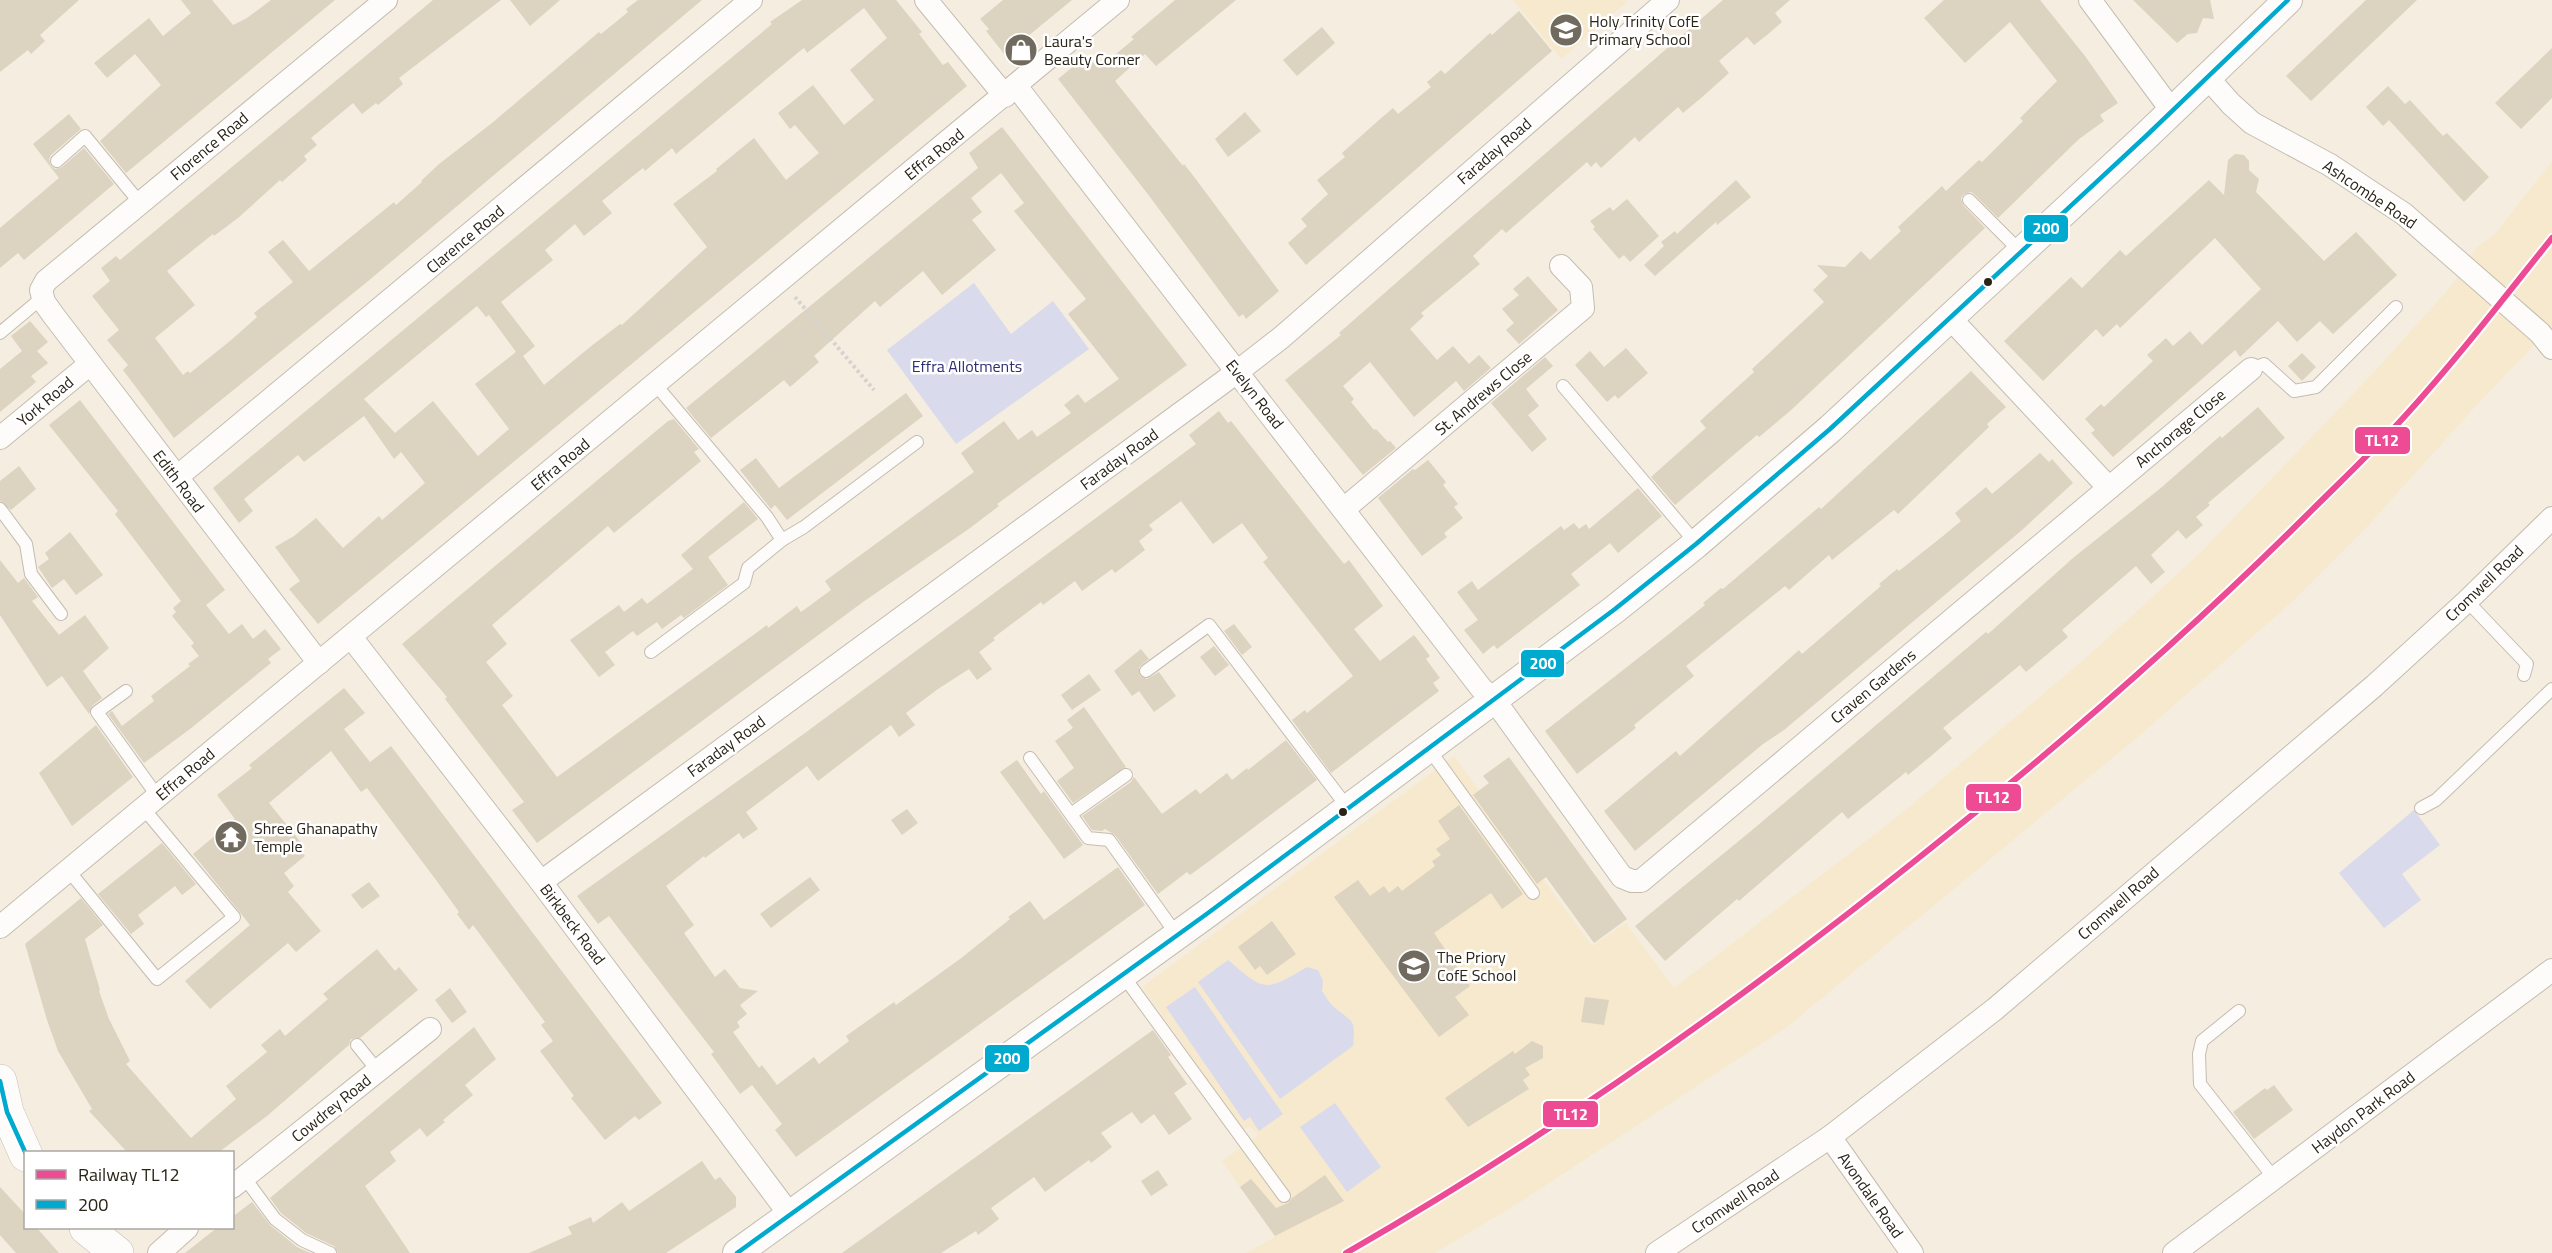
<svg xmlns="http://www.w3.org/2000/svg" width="2552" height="1253" viewBox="0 0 2552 1253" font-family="'Titillium Web',sans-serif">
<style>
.built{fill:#f7e9cd}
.green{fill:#d9daec}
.building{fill:#dcd3c1;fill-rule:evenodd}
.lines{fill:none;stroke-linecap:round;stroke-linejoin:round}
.service-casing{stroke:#c3bdb1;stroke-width:14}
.minor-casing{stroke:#c3bdb1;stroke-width:24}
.tertiary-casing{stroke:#c3bdb1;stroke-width:30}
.primary-casing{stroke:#c3bdb1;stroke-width:34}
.path{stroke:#d5d3cf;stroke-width:4;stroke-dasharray:3 3;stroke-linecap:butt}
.service{stroke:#fefcfa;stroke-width:12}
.minor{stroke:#fefcfa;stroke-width:22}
.tertiary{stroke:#fefcfa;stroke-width:28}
.primary{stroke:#fefcfa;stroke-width:33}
.bus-1-casing{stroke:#fff;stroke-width:9}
.bus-1{stroke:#00a9ce;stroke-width:4.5}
.rail-1-casing{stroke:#fff;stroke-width:10}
.rail-1{stroke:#ee4b95;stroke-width:6}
.bus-dot{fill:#2a2418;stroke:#fff;stroke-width:2}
.labels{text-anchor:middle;stroke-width:5;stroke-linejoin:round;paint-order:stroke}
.poi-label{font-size:16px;fill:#2a2418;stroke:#fff;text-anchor:start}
.street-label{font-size:16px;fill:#2a2418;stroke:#fff}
.park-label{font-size:16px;fill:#2c2f72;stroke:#fff}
.line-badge{stroke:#fff;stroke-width:2}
.badge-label{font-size:16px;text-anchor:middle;font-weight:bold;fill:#fff}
</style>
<rect width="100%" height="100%" fill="#f5eddf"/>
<g class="built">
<polygon points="1513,0 1629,0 1561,59"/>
<polygon points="2552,161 2552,326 2475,407 2364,530 2293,601 2139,736 1787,1027 1517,1204 1435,1253 1246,1253 1275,1237 1222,1161 1258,1135 1250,1126 1243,1130 1142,987 1454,756 1592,946 1626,923 1674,988 1897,817 2088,656 2199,554 2375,371 2453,284 2476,248 2495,234"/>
</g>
<g class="green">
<polygon points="974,283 1011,334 1053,301 1089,349 956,444 887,350"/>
<polygon points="2414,810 2440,845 2402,874 2421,900 2384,928 2339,873"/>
<path d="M1228 960C1265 992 1265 992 1307 967L1318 970 1323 981 1322 991C1326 996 1329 1003 1334 1007 1353 1023 1356 1018 1353 1046L1280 1099 1198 982Z"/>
<polygon points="1195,987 1283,1114 1259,1131 1250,1117 1244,1121 1166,1007"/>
<polygon points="1335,1103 1381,1167 1347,1192 1300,1127"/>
</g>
<g class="building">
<polygon points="0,0 79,0 40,35 45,41 31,54 28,50 0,72"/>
<polygon points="181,0 212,0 233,25 247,18 271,0 335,0 126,173 100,141 161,85 135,54 107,78 94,63 149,18 163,36 191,13"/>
<polygon points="433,0 501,0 399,78 403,84 378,105 376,103 362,114 353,103 311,138 317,145 304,156 307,160 282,182 280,180 238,218 214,236 213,234 167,271 195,305 155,338 183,375 188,371 190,373 230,341 257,317 254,313 293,282 268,252 283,240 309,271 394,202 396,205 422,182 421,181 439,164 492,123 599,32 601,34 628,12 626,9 638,0 702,0 367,282 174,438 123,370 128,365 107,340 119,330 92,296 110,281 101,268 116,256 120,260"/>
<polygon points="510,0 560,0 530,26"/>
<path d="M802 0H896L922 32 919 34 943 65 948 62 967 86 318 624 289 589 300 581 275 547 294 536 316 518 343 548 379 516 382 520 425 483 401 452 394 459 364 416 304 462 298 455 244 499 253 511 239 523 213 488 772 24 770 22ZM864 8 887 38 850 70 874 100 844 125 813 85 778 113 790 129 795 125 819 153 786 180 754 138 716 169 717 171 673 204 707 247 622 325 620 324 590 347 544 385 523 356 535 346 501 302 553 260 545 250 575 224 584 236 612 213 602 201 629 179 643 168 645 171 672 148 676 154 800 51 804 48 807 53ZM477 306 486 317 489 315 516 352 475 384 509 429 478 456 433 401 395 433 364 399Z"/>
<polygon points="1003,0 1072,0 1005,55 986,31 989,29 980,19"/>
<polygon points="1175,0 1236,0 1156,66 1145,54 1115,81 1183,166 1184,164 1195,178 1279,291 1246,319 1243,314 1239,317 1147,193 1058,79 1087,55 1097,67 1103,62 1104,64 1134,39 1131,37"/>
<polygon points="1723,0 1790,0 1775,13 1782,22 1767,35 1754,45 1747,37 1719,61 1729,73 1701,98 1683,113 1678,107 1639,142 1635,137 1601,168 1596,162 1591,167 1587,162 1506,233 1502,229 1473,256 1480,264 1421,313 1424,316 1410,329 1437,360 1453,346 1469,364 1479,355 1491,368 1464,391 1456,381 1414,417 1370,362 1343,386 1354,399 1351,402 1374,430 1376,429 1388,442 1390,441 1396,448 1363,475 1285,380 1341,335 1339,333 1429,254"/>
<polygon points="1944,0 2040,0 2085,56 2118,103 2100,115 2104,121 2079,139 1998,218 1974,194 1971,192 1964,194 1961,198 1963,205 1985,228 1790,411 1759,437 1757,435 1675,505 1651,477 1706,428 1700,421 1754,372 1752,369 1824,302 1813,290 1828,276 1817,265 1845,267 1861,251 1870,260 1901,231 1898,227 1942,186 1946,191 1979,160 1982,162 2023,121 2020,118 2057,81 2010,22 1965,63 1924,18"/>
<polygon points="2133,0 2210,0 2214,19 2203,18 2197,33 2188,34 2177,43"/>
<polygon points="2366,0 2417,0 2311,101 2286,76"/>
<polygon points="1519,11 1552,51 1306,265 1288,243 1307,226 1301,219 1328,194 1317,180 1345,157 1342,153 1379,120 1393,108 1398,114 1431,87 1427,82 1441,70 1445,74 1490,33 1492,35"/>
<polygon points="1322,27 1335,43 1297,76 1283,60"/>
<polygon points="2552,48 2552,98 2521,129 2495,103"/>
<polygon points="2388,86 2405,104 2410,100 2443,136 2447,133 2489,177 2464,202 2389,120 2383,126 2366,107"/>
<polygon points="1245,112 1261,131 1228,157 1215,139"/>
<polygon points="69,114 81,129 51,155 49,159 51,166 55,169 62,167 84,148 114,184 24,260 18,253 0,268 0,228 59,178 33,144"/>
<polygon points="1002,127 1187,365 997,504 999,506 970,528 863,602 537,843 512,810 524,802 445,699 447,697 402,644 668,421 674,419 699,449 694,452 701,461 614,533 608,526 492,625 507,644 486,662 513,696 502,705 557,777 767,625 768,628 797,606 801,612 831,590 825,581 974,472 961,453 1004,421 1018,440 1032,430 1037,437 1071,413 1064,405 1078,394 1085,403 1119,379 1068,314 1086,299 1014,211 1024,203 1001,173 971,198 982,212 972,220 996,250 942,295 923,271 880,307 875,301 814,356 819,362 790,387 784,380 711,438 686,408 978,168 969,153"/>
<polygon points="2235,154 2244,155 2249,161 2249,170 2259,179 2256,192 2324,261 2356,232 2397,275 2333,334 2320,321 2297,342 2278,321 2240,357 2235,350 2113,457 2091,433 2095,430 2085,419 2101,404 2104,407 2153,361 2147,355 2166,338 2173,346 2190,331 2202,345 2261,289 2215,238 2120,328 2117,324 2103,337 2096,329 2043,381 2004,341 2071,277 2082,288 2120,250 2126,256 2209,180 2224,195 2228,160"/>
<polygon points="1736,180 1751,197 1717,225 1716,222 1655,276 1644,265 1664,246 1661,242 1675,231 1677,234"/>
<polygon points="1627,199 1659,236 1630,262 1624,255 1619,259 1593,229 1595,227 1590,221 1610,207 1613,211"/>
<polygon points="1528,276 1558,310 1519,344 1506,330 1514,323 1502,309 1519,295 1513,289"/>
<polygon points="30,321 48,342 37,351 48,363 31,376 36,382 0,412 0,369 22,351 11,336"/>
<polygon points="1626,348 1648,373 1618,399 1615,395 1607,402 1575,365 1590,351 1604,367"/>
<polygon points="2302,353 2316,367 2302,381 2288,366"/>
<polygon points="1545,357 1553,366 1526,389 1539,406 1528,415 1547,439 1532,452 1491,403"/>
<polygon points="1971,371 2006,407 1987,424 1989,427 1898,514 1894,510 1832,560 1829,555 1789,590 1785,586 1686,666 1694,676 1634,725 1636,728 1577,774 1545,731 1664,638 1705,605 1703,603 1721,588 1723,589 1819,507 1821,509"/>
<polygon points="906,393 923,416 787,520 775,505 771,509 740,470 756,458 779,488"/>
<polygon points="80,400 225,590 206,605 229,634 242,624 253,639 265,629 281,649 268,659 271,663 190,729 144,763 108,714 112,711 122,726 154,701 151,696 190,666 188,664 199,656 191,646 194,643 172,616 176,612 173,608 181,601 115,514 118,511 49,425"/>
<polygon points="2258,407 2285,438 2208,503 2210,505 2196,517 2203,525 2186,539 2178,530 2151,555 2165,572 2151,584 2136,566 2062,630 2068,637 2026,672 2020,665 1943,728 1952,738 1931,756 1908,775 1906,772 1848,819 1842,812 1739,901 1737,899 1665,961 1635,926 1751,831 1986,632 1988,634 2073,558 2162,487 2220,436 2222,438"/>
<polygon points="1219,411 1228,423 1231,421 1344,564 1349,560 1383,606 1354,629 1380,661 1414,635 1430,656 1426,659 1440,678 1433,683 1439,691 1331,773 1292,720 1305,710 1307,713 1353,676 1263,562 1268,558 1242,523 1213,544 1181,501 1149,525 1153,530 1139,541 1145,550 1115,573 1112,569 1082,591 1075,581 1043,605 1041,602 993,638 995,640 979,652 992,669 977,680 969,669 938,689 906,713 915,725 899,737 891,725 818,781 807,766 746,812 758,829 743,839 739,833 705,858 704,856 666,886 694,925 684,933 715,977 725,969 740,988 758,991 740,1005 747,1014 737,1022 740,1027 733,1032 759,1068 762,1065 777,1085 814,1057 819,1064 849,1041 846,1036 894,1002 896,1005 960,959 1010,919 1008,917 1030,901 1044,920 1118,867 1145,905 796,1157 775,1130 782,1124 752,1085 740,1094 711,1054 714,1052 609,916 598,924 577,896 805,733 1196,444 1189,435"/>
<polygon points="2040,453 2049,462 2052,459 2073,483 2022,530 1784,730 1763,744 1635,851 1604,811 1676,751 1680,756 1799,650 1802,654 1881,586 1879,584 1897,569 1899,571 1943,536 1961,521 1955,513 1986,487 1992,494"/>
<polygon points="1428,460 1446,482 1443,485 1458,504 1454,507 1463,518 1444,533 1447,537 1422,556 1378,498 1413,469 1415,470"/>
<polygon points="19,466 36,489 11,510 0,501 0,481"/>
<polygon points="1638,488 1662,516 1618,553 1610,543 1571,574 1580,585 1497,649 1494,645 1483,654 1464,630 1478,620 1457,592 1472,581 1478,590 1561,526 1564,530 1574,523 1579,529 1586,524 1589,529"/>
<polygon points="744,502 758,519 708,557 728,585 684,618 681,615 662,629 657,622 637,636 633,631 605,652 615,665 599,677 570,640 619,605 624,612 642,598 647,604 693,569 681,555"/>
<polygon points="70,532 103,575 76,595 64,579 52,588 38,567 49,559 45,553"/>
<polygon points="0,560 18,583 24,578 38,597 32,601 59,635 85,615 109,648 83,671 102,698 92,706 89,714 62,676 47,687 0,615"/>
<polygon points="1234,624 1252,647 1242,655 1224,631"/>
<polygon points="1214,646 1229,665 1215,676 1200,657"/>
<polygon points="1141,649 1149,659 1139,667 1140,676 1147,679 1159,672 1176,696 1154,712 1139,691 1132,696 1114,671"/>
<polygon points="1089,674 1101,690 1072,710 1061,695"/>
<polygon points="344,688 365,713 344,729 370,762 391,746 662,1103 639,1120 635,1116 605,1140 571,1098 574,1096 540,1051 553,1041 541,1025 545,1022 473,925 469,930 457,914 459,912 436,880 367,788 361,792 331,751 269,803 303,845 299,849 305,856 284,873 294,886 288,892 321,931 296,952 288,943 210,1009 185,981 250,925 193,854 235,819 217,795 252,768 249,765"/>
<polygon points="1084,707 1126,767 1073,803 1057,781 1074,768 1055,741 1073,728 1067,720"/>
<polygon points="96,725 133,777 72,826 39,773"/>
<polygon points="1286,740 1317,780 1208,862 1190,875 1187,872 1158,894 1115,835 1105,829 1102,831 1092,830 1082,816 1131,782 1134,777 1162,814 1196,789 1200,794 1227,773 1232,780 1247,768 1248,770"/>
<polygon points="1509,757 1627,919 1594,943 1546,877 1537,884 1473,795 1489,783 1483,776"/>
<polygon points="1017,760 1041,794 1044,791 1083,845 1064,859 1000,772"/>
<polygon points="1459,805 1523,894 1502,909 1491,893 1434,933 1470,986 1455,997 1469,1015 1439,1037 1334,897 1358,880 1370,896 1384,886 1389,893 1398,886 1402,891 1435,866 1432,861 1441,855 1436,849 1450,839 1438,821"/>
<polygon points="907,809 918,823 902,835 891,820"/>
<polygon points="162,843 196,884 182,895 175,886 138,915 144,924 131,934 98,894"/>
<polygon points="810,877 820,890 771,928 760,914"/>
<polygon points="369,882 380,896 362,909 351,895"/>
<polygon points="81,898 103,925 85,939 100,990 99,991 109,1019 130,1061 126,1064 191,1138 236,1099 226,1086 267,1052 261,1045 280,1029 285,1036 328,999 323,994 377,949 395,971 399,967 418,990 360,1038 351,1039 349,1045 267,1116 219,1152 127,1152 89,1111 92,1109 58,1051 47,1020 25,944"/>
<polygon points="1272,921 1296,954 1267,975 1260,966 1255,970 1238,947"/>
<polygon points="450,988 467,1012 452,1023 435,1000"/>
<polygon points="1585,997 1609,1000 1604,1025 1581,1022"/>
<polygon points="474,1027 496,1059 465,1085 473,1095 443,1120 445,1122 427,1137 420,1128 390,1152 396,1161 365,1186 410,1253 338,1253 334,1246 306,1233 281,1213 270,1198"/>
<polygon points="1153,1030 1171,1055 1168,1057 1187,1084 1174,1093 1192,1119 1169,1135 1154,1114 1141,1124 1132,1112 1101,1133 1112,1147 1091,1163 1089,1160 1045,1192 1034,1177 991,1208 999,1219 978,1235 976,1231 941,1253 842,1253"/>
<polygon points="1532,1041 1543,1046 1543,1058 1525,1068 1530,1075 1523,1080 1529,1089 1468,1127 1445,1098 1513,1051 1515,1054"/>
<polygon points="2274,1085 2293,1110 2254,1139 2233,1112 2265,1088 2267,1090"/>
<polygon points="702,1161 715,1180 720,1177 736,1197 736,1207 666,1253 529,1253 572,1234 568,1227 591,1217 593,1223 622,1202 629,1211"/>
<polygon points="1158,1170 1168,1185 1151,1196 1141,1181"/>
<polygon points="1325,1175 1344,1201 1275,1236 1240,1187 1251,1179 1276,1208 1288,1203 1292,1198"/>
<polygon points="0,1187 26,1215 26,1227 36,1227 59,1253 16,1253 0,1235"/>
<polygon points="252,1202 270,1225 297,1247 310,1253 185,1253 218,1227 232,1227 232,1217"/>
</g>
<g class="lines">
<g class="service-casing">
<g id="service">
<polyline points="57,161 85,136 140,203"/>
<polyline points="1969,200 2021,252"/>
<polyline points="0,333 43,297"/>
<polyline points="2251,369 2264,364 2294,391 2316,387 2396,307"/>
<polyline points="1563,386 1696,543"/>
<polyline points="0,509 26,544 31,574 61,614"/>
<polyline points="782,540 804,527 917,442"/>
<polyline points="2467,601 2527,664 2524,675"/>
<polyline points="651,652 744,583 748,568 782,540 767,517 655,384"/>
<polyline points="1146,671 1209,625 1348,808"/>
<polyline points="126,691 97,712 158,797"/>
<polyline points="1429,749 1533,893"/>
<polyline points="1030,758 1088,838 1109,840 1177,935"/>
<polyline points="2421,808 2436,800 2552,689"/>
<polyline points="1071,814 1126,775"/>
<polyline points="69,871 157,979 234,917 144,809"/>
<polyline points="1122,974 1284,1196"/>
<polyline points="2239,1011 2202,1041 2199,1054 2200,1084 2274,1178"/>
<polyline points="357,1045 378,1071"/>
<polyline points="244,1177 275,1219 302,1240 330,1253"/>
</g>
</g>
<g class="minor-casing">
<g id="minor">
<polyline points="926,0 1005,96"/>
<polyline points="2090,0 2172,111"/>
<polyline points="2207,77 2231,104 2252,123 2330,165 2404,214 2540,333 2552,348"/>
<polyline points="1016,86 1481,688 1495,701 1622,877 1632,881 1641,881 2109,488 1950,318"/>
<polyline points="0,438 90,364"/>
<polyline points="177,477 751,0"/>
<polyline points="2109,488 2251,369"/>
<polyline points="1344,509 1583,308 1581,287 1561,266"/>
<polyline points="351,637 541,882 790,1215"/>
<polyline points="319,663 54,316 44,302 41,290 46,281 386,0"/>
<polyline points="541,882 1237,372 1282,337 1668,0"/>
<polyline points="0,927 1118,0"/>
<polyline points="1830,1137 1912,1253"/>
<polyline points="232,1187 430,1029"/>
<polyline points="159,1253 187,1228"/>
<polyline points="1657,1253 1830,1137 1995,1009 2374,686 2467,601 2552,518"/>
<polyline points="2174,1253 2552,970"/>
</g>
</g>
<g class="tertiary-casing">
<polyline id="tertiary" points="737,1253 1208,913 1615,609 1696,544 1830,429 2146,136 2288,0"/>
</g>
<g class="primary-casing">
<g id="primary">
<polyline points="0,1081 7,1112 26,1155"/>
<polyline points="86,1228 117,1253"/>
</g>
</g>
<polyline class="path" points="795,297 874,390"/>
<use href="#service" class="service"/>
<use href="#minor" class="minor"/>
<use href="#tertiary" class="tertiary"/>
<use href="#primary" class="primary"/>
<g class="bus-1-casing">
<g id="bus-1">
<polyline points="0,1081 7,1112 26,1154"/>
<polyline points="737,1253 1208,913 1615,609 1696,544 1830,429 2146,136 2288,0"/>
</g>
</g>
<use href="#bus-1" class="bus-1"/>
<g class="rail-1-casing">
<path id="rail-1" d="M1346 1253C1547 1138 1735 1005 1916 860 2051 753 2181 640 2304 518 2338 484 2373 451 2405 416 2457 359 2504 298 2552 238"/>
</g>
<use href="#rail-1" class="rail-1"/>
</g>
<defs>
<g id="school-disc" transform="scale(1.725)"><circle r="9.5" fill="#716a5e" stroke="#fff"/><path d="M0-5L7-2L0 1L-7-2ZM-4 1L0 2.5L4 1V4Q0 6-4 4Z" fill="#fff"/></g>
<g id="shop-disc" transform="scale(1.725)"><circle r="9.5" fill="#716a5e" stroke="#fff"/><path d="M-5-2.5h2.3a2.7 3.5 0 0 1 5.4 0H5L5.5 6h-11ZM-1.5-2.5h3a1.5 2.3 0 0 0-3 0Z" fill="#fff"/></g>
<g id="temple-disc" transform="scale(1.725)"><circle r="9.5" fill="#716a5e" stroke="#fff"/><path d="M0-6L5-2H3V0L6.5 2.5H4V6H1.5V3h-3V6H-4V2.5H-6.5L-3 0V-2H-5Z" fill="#fff"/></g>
</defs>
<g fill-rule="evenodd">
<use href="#school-disc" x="1566" y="30"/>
<use href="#shop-disc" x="1021" y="50"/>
<use href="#temple-disc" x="231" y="837"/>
<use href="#school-disc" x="1414" y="966"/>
</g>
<g class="bus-dot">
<circle cx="1988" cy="282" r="5"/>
<circle cx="1343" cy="812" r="5"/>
</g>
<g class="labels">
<g class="poi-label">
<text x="1589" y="27">Holy Trinity CofE<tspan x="1589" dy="18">Primary School</tspan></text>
<text x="1044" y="47">Laura's<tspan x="1044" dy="18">Beauty Corner</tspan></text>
<text x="254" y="834">Shree Ghanapathy<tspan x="254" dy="18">Temple</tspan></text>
<text x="1437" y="963">The Priory<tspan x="1437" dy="18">CofE School</tspan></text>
</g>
<g class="street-label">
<text transform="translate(209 146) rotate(-40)" y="6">Florence Road</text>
<text transform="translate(1494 151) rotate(-41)" y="6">Faraday Road</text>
<text transform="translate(934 154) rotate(-39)" y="6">Effra Road</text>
<text transform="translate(2370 194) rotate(34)" y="6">Ashcombe Road</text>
<text transform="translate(465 239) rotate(-40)" y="6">Clarence Road</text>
<text transform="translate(1483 393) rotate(-40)" y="6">St. Andrews Close</text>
<text transform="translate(1255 394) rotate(52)" y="6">Evelyn Road</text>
<text transform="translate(45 401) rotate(-40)" y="6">York Road</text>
<text transform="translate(2180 428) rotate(-40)" y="6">Anchorage Close</text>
<text transform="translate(1119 459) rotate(-36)" y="6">Faraday Road</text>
<text transform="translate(560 464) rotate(-40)" y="6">Effra Road</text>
<text transform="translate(179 481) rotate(53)" y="6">Edith Road</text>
<text transform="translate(2484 583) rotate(-44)" y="6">Cromwell Road</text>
<text transform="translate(1873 686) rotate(-40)" y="6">Craven Gardens</text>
<text transform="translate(726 746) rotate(-36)" y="6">Faraday Road</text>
<text transform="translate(185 774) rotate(-40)" y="6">Effra Road</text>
<text transform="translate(2118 903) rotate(-41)" y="6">Cromwell Road</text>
<text transform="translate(573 924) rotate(53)" y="6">Birkbeck Road</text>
<text transform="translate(331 1108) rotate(-39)" y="6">Cowdrey Road</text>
<text transform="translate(2363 1112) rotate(-37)" y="6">Haydon Park Road</text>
<text transform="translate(1871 1195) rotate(55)" y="6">Avondale Road</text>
<text transform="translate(1735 1201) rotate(-34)" y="6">Cromwell Road</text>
</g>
<g class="park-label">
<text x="967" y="372">Effra Allotments</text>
</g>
</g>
<g class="line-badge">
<rect x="2023" y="214" width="46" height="29" rx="6" fill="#00a9ce"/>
<rect x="2354" y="426" width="57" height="29" rx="6" fill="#ee4b95"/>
<rect x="1520" y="649" width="45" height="29" rx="6" fill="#00a9ce"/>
<rect x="1965" y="783" width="57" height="29" rx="6" fill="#ee4b95"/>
<rect x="984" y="1044" width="46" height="29" rx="6" fill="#00a9ce"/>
<rect x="1542" y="1100" width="57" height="28" rx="6" fill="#ee4b95"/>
</g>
<g class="badge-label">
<text x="2046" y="234">200</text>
<text x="2382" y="446">TL12</text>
<text x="1543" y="669">200</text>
<text x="1993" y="803">TL12</text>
<text x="1007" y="1064">200</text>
<text x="1571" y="1120">TL12</text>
</g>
<rect x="24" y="1151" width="210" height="78" fill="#ffffff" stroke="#aaa7a3" stroke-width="1.5"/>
<rect x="36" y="1170" width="30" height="9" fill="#ee4b95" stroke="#aaa7a3" stroke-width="1.5"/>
<text x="78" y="1181" font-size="18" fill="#2a2418">Railway TL12</text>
<rect x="36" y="1200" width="30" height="9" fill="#00a9ce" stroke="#aaa7a3" stroke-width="1.5"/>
<text x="78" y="1211" font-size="18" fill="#2a2418">200</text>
</svg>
